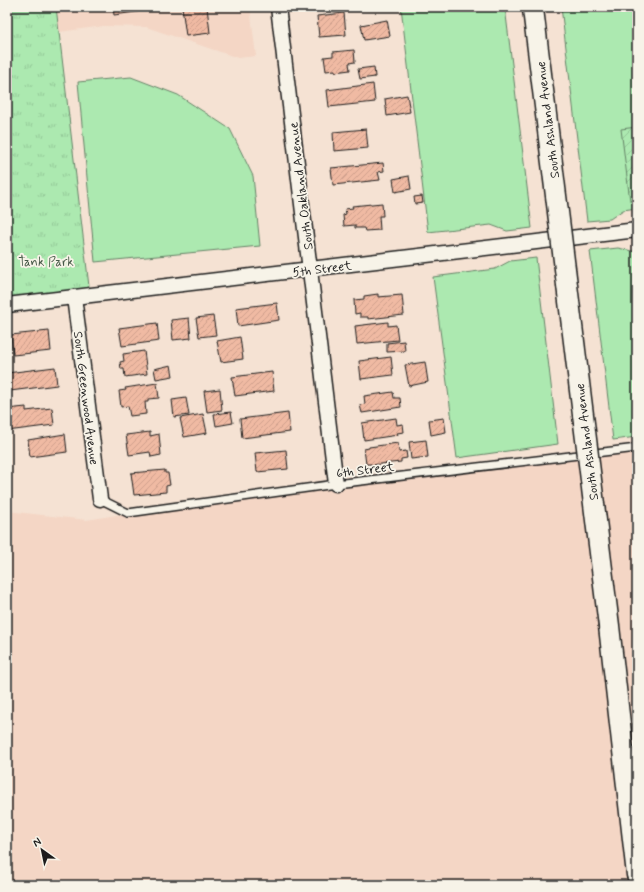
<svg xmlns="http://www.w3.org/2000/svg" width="644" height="892" viewBox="0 0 644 892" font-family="Mynerve,sans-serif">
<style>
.built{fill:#f4d6c5}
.grass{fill:#ace9b0;stroke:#648266}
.park{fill:url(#park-tufts);stroke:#648266}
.garden{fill:url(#garden-furrows);stroke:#648266}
.building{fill:url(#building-hatch);stroke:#1c1c1c}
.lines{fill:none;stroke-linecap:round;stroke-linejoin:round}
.lane-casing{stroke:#1c1c1c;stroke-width:10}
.street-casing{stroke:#1c1c1c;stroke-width:17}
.secondary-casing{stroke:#1c1c1c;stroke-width:23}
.lane{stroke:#f7f3e8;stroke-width:7}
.street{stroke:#f7f3e8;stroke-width:14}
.secondary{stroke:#f7f3e8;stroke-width:20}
.secondary-bridge-casing{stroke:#1c1c1c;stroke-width:23;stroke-linecap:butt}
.secondary-bridge{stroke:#f7f3e8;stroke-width:20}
.labels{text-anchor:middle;stroke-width:3.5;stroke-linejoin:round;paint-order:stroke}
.street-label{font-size:13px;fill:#1c1c1c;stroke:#f7f3e8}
.park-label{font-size:13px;fill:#475a48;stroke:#f7f3e8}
</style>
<defs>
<pattern id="park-tufts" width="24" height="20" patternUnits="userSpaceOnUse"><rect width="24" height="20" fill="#ace9b0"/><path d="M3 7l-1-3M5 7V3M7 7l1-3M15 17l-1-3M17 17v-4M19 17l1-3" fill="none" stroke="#93c797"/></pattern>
<pattern id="garden-furrows" width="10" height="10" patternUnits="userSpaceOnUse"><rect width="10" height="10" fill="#ace9b0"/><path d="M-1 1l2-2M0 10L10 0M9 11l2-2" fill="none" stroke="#93c797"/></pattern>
<pattern id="building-hatch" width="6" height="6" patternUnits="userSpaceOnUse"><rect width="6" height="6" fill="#f0baa3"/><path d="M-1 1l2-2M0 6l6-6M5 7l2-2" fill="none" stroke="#cd9f8c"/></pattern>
</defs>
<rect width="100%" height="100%" fill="#f5e2d3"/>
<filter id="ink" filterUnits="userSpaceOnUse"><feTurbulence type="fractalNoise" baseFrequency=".025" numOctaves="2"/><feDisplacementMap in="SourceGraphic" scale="8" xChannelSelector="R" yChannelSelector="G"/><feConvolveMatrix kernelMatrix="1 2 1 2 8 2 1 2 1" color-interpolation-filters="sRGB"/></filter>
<g filter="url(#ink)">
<g class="built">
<polygon points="56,7 250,7 256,56 238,58 146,27 104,26 59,32"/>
<polygon points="637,448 637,885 7,885 7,511 87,520 128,513"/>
</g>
<g class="grass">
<polygon points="401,7 505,7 532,228 507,231 491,225 428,232"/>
<polygon points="561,7 637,7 637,208 623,210 610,219 587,221"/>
<polygon points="131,77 178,95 230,129 253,176 260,246 95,262 78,82"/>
<polygon points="618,248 637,252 637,437 613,440 590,251"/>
<polygon points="536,258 558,444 457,458 433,277 495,269 510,261"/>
</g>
<polygon class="park" points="7,7 56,7 90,295 7,305"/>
<polygon class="garden" points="637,127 637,200 630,201 621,129"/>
<g class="building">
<polygon points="113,7 164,7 164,8 114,15"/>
<polygon points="182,7 207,7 210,33 186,36"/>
<polygon points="344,13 346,35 319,37 317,16"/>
<polygon points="387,20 390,36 364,40 361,25"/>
<polygon points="354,50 355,62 349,63 350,70 335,72 335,70 326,71 324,57 333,56 333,52"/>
<polygon points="374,67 375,77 360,79 358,69"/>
<polygon points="373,84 375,102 329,107 327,90"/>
<polygon points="407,95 410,112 387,116 385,99"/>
<polygon points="366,129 368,148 334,151 333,132"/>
<polygon points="383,163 384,171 378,172 380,180 333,185 331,168"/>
<polygon points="409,176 411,189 395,192 393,179"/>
<polygon points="422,196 423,203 415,204 414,197"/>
<polygon points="382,203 383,216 379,216 380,230 365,231 364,228 355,228 355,225 344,226 343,215 346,214 345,209 353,208 352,206"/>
<polygon points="378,294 378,297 402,295 404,315 368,319 368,317 360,317 360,313 355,314 354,300 364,299 364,296"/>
<polygon points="277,303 279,320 238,326 236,308"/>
<polygon points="213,316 216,335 199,337 196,318"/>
<polygon points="189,318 191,338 173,340 171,320"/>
<polygon points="388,322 388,326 396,325 398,340 357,344 355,326"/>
<polygon points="157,323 159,341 122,346 119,328"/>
<polygon points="49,331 51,351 13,355 11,335"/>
<polygon points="240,337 243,359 221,362 217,341"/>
<polygon points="404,341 405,351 387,352 387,343"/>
<polygon points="144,351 147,374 125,377 124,369 121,369 120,362 124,361 123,354"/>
<polygon points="391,357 393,375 361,379 359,361"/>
<polygon points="425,362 428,382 409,386 405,365"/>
<polygon points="171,365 173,376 156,379 154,369"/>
<polygon points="55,367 57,385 10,391 7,373"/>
<polygon points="272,372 274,391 235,396 232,377"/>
<polygon points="157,383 159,398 148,399 148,402 145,402 146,414 130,416 128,406 121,407 119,391 126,390 125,388"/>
<polygon points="220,389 222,410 207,412 204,391"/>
<polygon points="393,392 394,398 400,398 401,407 362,413 360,405 365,404 364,396"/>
<polygon points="186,398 189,415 174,417 172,400"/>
<polygon points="26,407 26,411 52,408 54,425 7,431 7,409"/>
<polygon points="231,412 233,423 216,426 214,414"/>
<polygon points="288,413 290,432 242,438 240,419"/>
<polygon points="203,414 207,433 184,437 180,418"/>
<polygon points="396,418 397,425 403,424 404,432 397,433 398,435 364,440 362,423"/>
<polygon points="444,418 446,432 431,435 429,420"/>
<polygon points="150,432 150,436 159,434 161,455 151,457 150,452 129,455 126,435"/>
<polygon points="65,434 67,452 30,457 28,440"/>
<polygon points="426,440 428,457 411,459 409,442"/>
<polygon points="398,443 399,452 406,451 407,458 401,459 401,462 371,465 371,464 366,464 364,449 369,448 369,447"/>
<polygon points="286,450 288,469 257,472 255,453"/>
<polygon points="165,470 165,473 168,473 170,485 166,486 166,492 134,495 131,473"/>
</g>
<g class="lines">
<g class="lane-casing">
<polyline id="lane" points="100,499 128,513 336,484 637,448"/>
</g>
<g class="street-casing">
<g id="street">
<polyline points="278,7 336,484"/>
<polyline points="74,297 100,499"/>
<polyline points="7,305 637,230"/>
</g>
</g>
<g class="secondary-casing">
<polyline id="secondary" points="609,626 637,875"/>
</g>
<use href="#lane" class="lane"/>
<use href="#street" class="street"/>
<use href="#secondary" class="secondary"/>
<g class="secondary-bridge-casing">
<polyline id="secondary-bridge" points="533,9 609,626"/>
</g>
<use href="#secondary-bridge" class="secondary-bridge"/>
</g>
</g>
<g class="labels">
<g class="street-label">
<text transform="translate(547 120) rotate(-97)" y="5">South Ashland Avenue</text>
<text transform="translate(300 186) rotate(-97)" y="5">South Oakland Avenue</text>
<text transform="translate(322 268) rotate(-7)" y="5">5th Street</text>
<text transform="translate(87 398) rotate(83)" y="5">South Greenwood Avenue</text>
<text transform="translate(586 442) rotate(-97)" y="5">South Ashland Avenue</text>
<text transform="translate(365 469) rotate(-7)" y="5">6th Street</text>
</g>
<g class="park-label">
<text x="46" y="266">Tank Park</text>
</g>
</g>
<rect width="644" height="892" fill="none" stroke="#f7f3e8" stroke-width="24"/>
<rect x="12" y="12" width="620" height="868" fill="none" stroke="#1c1c1c" stroke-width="1.5" filter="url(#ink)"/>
<g transform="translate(42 850) rotate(327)" stroke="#f7f3e8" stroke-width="3" paint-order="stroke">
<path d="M0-3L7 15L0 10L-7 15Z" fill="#1c1c1c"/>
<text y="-6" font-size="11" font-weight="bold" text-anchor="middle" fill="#1c1c1c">N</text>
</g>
</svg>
